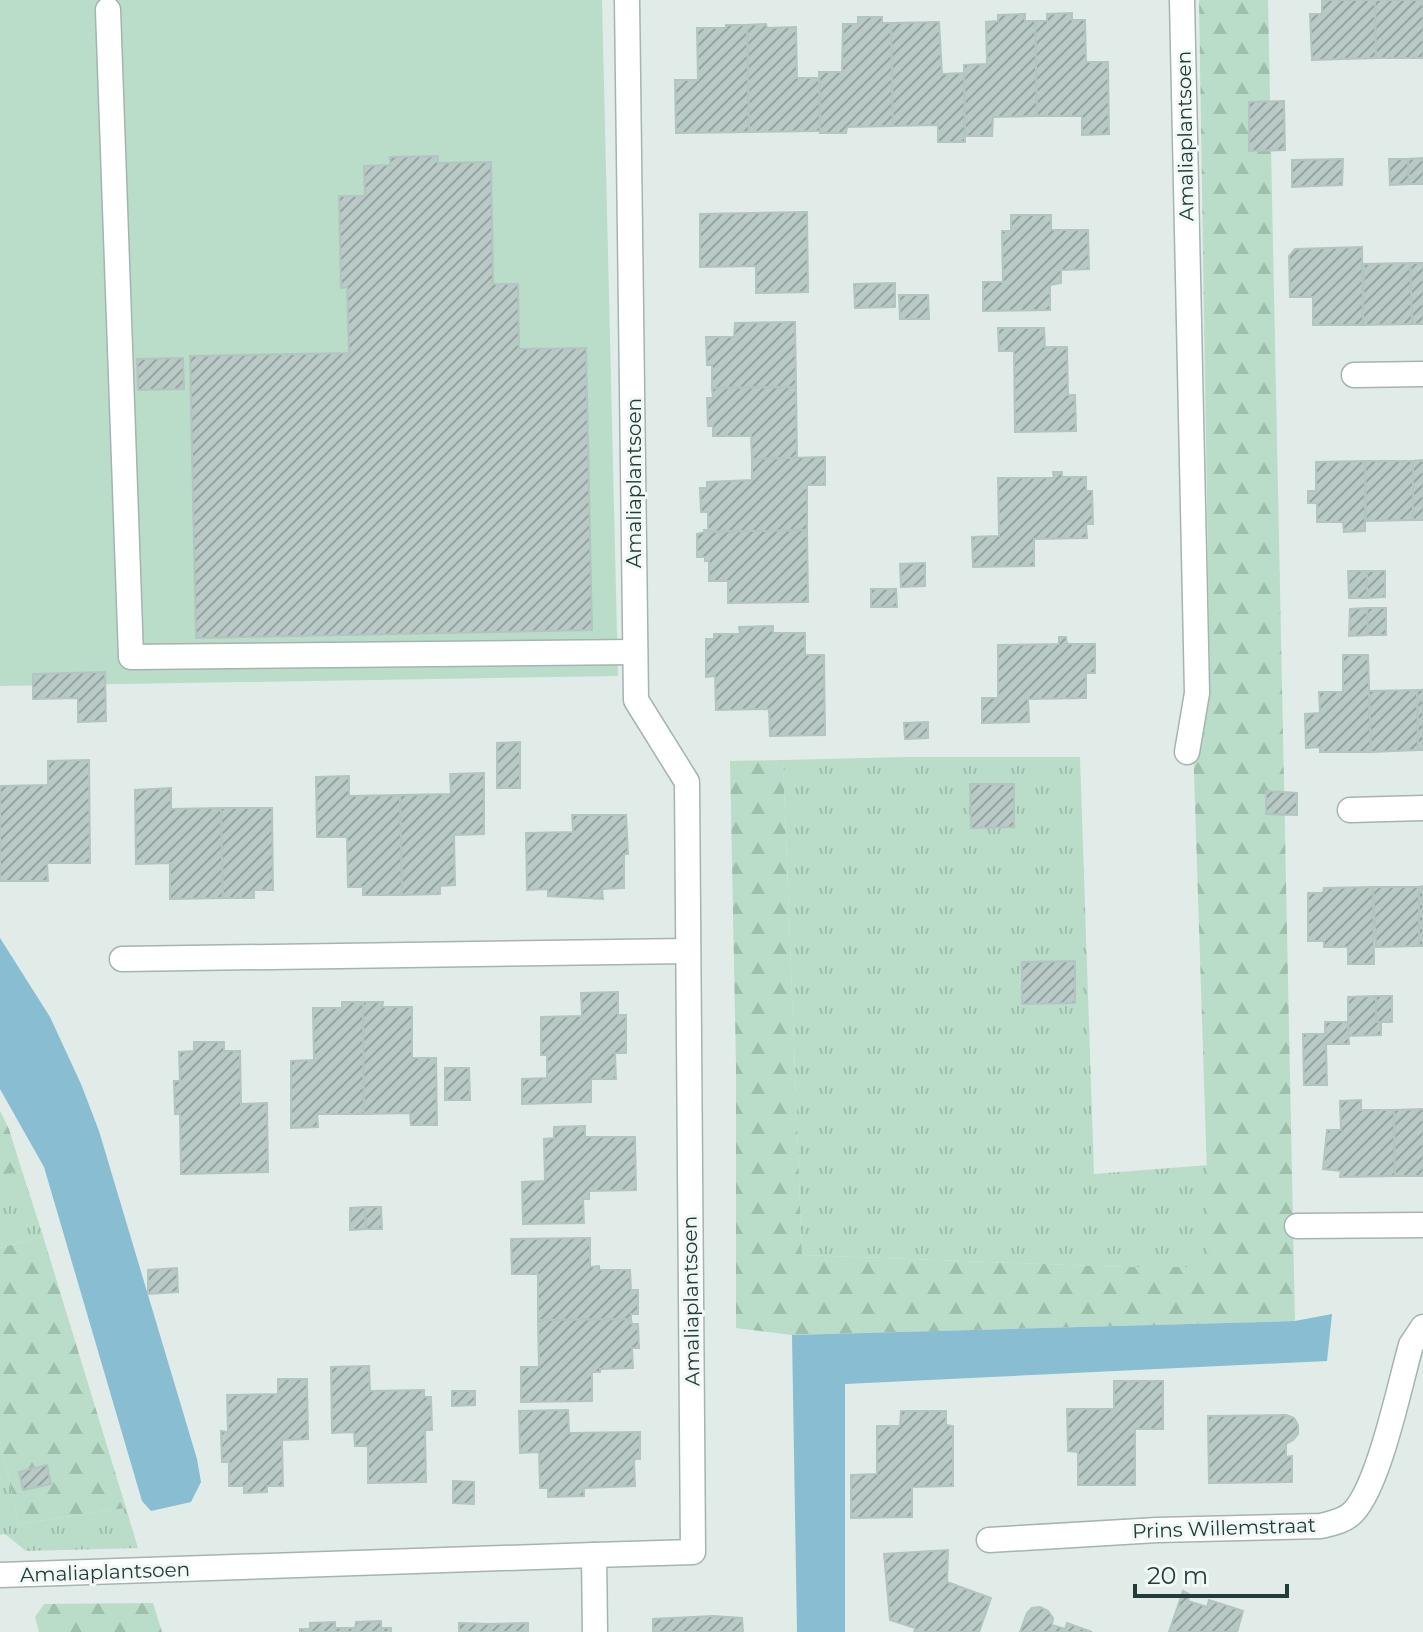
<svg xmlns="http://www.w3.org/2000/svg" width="1423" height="1632" viewBox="0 0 1423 1632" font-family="Montserrat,sans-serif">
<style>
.grass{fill:url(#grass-tufts)}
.forest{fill:url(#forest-firs)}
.garden{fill:#b9ddc8}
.water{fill:#88bdd2}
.building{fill:url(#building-hatch);stroke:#b3c5c0;stroke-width:2}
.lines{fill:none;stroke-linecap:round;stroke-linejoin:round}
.service-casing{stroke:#a4b4b0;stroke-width:27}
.minor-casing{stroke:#a4b4b0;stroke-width:27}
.service{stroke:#fff;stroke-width:24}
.minor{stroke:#fff;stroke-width:24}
.labels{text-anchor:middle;stroke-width:6;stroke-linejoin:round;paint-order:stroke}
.street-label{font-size:20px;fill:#213d39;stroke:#f1f8f6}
</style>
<defs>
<pattern id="grass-tufts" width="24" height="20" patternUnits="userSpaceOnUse" patternTransform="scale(2)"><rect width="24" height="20" fill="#b9ddc8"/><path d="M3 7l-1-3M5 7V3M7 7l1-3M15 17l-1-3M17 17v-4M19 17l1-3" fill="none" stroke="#9fbfad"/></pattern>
<pattern id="forest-firs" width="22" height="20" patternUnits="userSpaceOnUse" patternTransform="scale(2)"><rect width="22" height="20" fill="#b9ddc8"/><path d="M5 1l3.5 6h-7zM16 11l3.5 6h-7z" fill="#9fbfad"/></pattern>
<pattern id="building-hatch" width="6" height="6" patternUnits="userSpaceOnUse" patternTransform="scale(2)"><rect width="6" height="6" fill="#b9c9c5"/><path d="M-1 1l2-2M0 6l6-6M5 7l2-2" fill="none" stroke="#96a4a1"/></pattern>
</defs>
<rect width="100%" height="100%" fill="#e1ece8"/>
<g class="grass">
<polygon points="903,757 1080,757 1094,1174 1208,1165 1210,1267 1124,1267 802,1255 783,760"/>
<polygon points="22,1171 43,1236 0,1248 0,1175"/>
<polygon points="0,1441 19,1524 126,1508 138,1548 26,1551 5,1534 0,1535"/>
</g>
<g class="forest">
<polygon points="1199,0 1268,0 1295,1321 792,1335 736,1328 736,1066 730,761 783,760 802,1255 1124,1267 1210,1267 1193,742 1198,737 1210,694"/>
<polygon points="0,1111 9,1129 22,1171 0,1175"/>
<polygon points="43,1236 126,1508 19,1524 0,1441 0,1248"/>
<polygon points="153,1603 162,1632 39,1632 35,1617 44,1604"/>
</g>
<polygon class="garden" points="0,0 602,0 618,676 0,686"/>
<g class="water">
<polygon points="0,938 50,1017 81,1084 99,1131 197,1459 201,1482 191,1502 151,1511 142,1501 44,1167 0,1089"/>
<polygon points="1332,1314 1327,1361 845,1384 845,1632 797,1632 792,1335 1295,1321"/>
</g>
<g class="building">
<polygon points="1322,0 1375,0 1376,58 1312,60 1310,14 1322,14"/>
<polygon points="1375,0 1423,0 1423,58 1376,58"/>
<polygon points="1072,13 1072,20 1085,20 1086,62 1108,62 1109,134 1082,135 1082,116 1037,116 1035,21 1047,21 1047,14"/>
<polygon points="1025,14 1025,21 1035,21 1037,116 993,117 992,136 965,136 964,65 987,64 986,22 998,21 998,15"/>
<polygon points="858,17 882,17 882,23 891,23 893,126 847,127 846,133 820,133 819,72 842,72 843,24 858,24"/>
<polygon points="939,22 942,74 964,73 965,142 938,142 938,125 893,126 891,23"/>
<polygon points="766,24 767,28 796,27 797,78 819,78 820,131 749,132 747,25"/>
<polygon points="726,25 747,25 749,132 676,133 675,80 698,80 697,28 726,28"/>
<polygon points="1284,101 1285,150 1249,151 1249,102"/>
<polygon points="438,156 438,163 491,162 493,284 518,284 519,349 586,348 592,630 196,638 190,356 349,353 347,287 341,288 339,196 365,196 364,166 390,165 390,157"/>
<polygon points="1423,158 1423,184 1409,184 1408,159"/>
<polygon points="1343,159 1342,185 1292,187 1292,160"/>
<polygon points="1389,159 1408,159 1409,184 1390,185"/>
<polygon points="807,212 808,292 756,293 756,266 700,267 700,214"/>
<polygon points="1011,215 1051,215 1051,230 1088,230 1089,269 1061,270 1061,283 1050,285 1050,310 983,311 983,282 1003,282 1002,231 1011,231"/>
<polygon points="1362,247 1363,325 1313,325 1313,297 1290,297 1289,256 1295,249"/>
<polygon points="1410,263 1423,263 1423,324 1412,324"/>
<polygon points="1410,263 1412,324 1363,325 1364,264"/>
<polygon points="895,283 895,307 855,308 854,284"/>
<polygon points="899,295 928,295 929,319 900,319"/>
<polygon points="795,322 796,387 712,388 712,365 707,365 706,337 734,337 735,323"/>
<polygon points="998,328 1044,328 1045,347 1067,347 1068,395 1075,395 1076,431 1015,432 1014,351 999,351"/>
<polygon points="183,358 184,389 138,390 137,359"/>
<polygon points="796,387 797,458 752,459 751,436 713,436 713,426 708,426 707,398 713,398 712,388"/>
<polygon points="825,457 825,485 807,485 807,530 705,532 704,530 708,530 708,512 701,512 700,488 707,488 707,482 752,480 752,459"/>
<polygon points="1423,460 1423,520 1413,520 1413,461"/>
<polygon points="1365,461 1365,531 1344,532 1343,522 1317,522 1317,503 1308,503 1308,491 1316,491 1316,462"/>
<polygon points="1365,461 1413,461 1413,520 1366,521"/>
<polygon points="1053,472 1062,472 1062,477 1086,477 1086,491 1092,491 1093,524 1086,524 1087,538 1034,539 1034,566 973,567 972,537 999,536 998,478 1054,478"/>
<polygon points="807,530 808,602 728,603 728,581 709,581 709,561 705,561 705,557 697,557 697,534 705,532"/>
<polygon points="925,563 925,586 901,587 900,564"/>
<polygon points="1348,571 1367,571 1367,598 1349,598"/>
<polygon points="1367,571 1385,571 1385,597 1367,598"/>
<polygon points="871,589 896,589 897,607 871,607"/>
<polygon points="1367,608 1368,635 1349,636 1350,609"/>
<polygon points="1367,608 1386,608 1386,635 1368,635"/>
<polygon points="773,626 773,633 805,633 805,655 824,655 825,735 770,736 769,709 716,710 715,676 706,677 706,639 714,639 714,634 740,634 739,627"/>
<polygon points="1059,637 1066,637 1067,644 1095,644 1095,673 1086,673 1086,698 1028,699 1029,722 982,723 982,698 998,698 998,645 1059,644"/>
<polygon points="1343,655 1368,655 1371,752 1320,752 1320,747 1306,748 1305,714 1320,713 1319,692 1343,692"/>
<polygon points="105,672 106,721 78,722 78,698 33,699 33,674"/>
<polygon points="1417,690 1423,690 1423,750 1418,750"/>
<polygon points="1417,690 1418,750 1371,752 1369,691"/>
<polygon points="928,722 928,738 905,739 904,723"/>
<polygon points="520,742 520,788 497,788 497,743"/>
<polygon points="89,760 90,863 47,863 48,881 0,881 0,786 48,785 48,761"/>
<polygon points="484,773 484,834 454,835 455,885 440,886 440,894 402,895 400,795 451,794 450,774"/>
<polygon points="349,776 349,796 400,795 402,895 363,895 363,887 348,887 347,837 317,837 316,777"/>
<polygon points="970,784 1014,784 1014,827 971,828"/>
<polygon points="171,788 171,809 221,808 223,898 170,899 170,863 136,864 135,790"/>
<polygon points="1266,791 1297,793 1297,815 1266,814"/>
<polygon points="221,808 272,808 273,890 254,890 254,898 223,898"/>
<polygon points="572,815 626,815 628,854 624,854 624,888 602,889 603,899 548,896 548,889 527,890 526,833 573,832"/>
<polygon points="1423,886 1423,946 1419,946 1419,887"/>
<polygon points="1373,887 1374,964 1348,964 1348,947 1324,947 1324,941 1308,941 1308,893 1323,893 1324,888"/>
<polygon points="1373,887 1419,887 1419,946 1376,947"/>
<polygon points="1075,961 1075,1003 1022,1004 1022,962"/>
<polygon points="618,992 618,1015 626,1015 626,1053 615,1053 616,1079 591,1079 591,1102 522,1104 522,1079 547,1078 547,1055 541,1055 541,1017 582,1016 581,993"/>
<rect x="1376" y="996" width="16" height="26"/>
<polygon points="1376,996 1376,1022 1381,1022 1381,1035 1348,1036 1348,997"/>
<polygon points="342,1002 363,1002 364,1114 317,1114 318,1127 291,1128 291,1061 314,1060 313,1008 342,1008"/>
<polygon points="363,1002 383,1002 382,1007 412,1007 412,1058 436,1058 437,1125 411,1125 410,1113 364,1114"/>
<polygon points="1325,1022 1348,1022 1349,1044 1326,1044 1327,1085 1304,1085 1303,1034 1325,1034"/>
<polygon points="194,1042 224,1042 224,1051 240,1051 241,1104 267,1103 268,1172 181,1174 180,1114 175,1114 174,1081 180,1081 179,1052 194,1051"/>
<polygon points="445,1068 469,1068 470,1100 445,1100"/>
<polygon points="1361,1100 1361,1110 1394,1110 1395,1176 1340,1177 1341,1171 1323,1169 1327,1130 1341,1130 1340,1101"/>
<polygon points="1423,1109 1423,1176 1395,1176 1394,1110"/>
<polygon points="585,1126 585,1137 635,1137 636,1190 589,1191 589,1199 583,1199 584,1223 523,1224 522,1182 545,1181 544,1139 554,1138 554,1127"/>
<polygon points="365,1207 366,1229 350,1230 350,1208"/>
<polygon points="365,1207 381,1207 382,1229 366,1229"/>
<polygon points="590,1238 590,1267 599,1266 599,1270 630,1270 631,1290 638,1290 638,1314 631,1314 631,1319 538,1320 538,1274 512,1274 511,1239"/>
<polygon points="177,1268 178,1292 148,1294 148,1270"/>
<polygon points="631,1319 632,1324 638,1324 639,1348 632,1348 633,1368 600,1369 600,1372 592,1372 592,1401 521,1402 521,1367 539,1367 538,1320"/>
<polygon points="369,1366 370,1391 424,1390 424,1397 431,1397 432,1430 425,1430 426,1482 368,1483 368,1446 355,1446 354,1432 332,1433 331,1367"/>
<polygon points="278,1379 307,1379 308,1439 282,1440 283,1486 267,1486 267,1492 244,1493 244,1486 229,1486 229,1462 222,1462 221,1431 228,1432 227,1395 278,1394"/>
<polygon points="1114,1381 1163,1381 1163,1429 1135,1429 1135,1485 1078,1485 1078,1452 1068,1451 1067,1409 1114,1409"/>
<polygon points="452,1391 475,1391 475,1405 452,1406"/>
<polygon points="568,1410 569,1433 640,1432 640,1459 634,1459 635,1486 584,1488 584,1496 548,1497 548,1488 540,1488 539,1452 520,1453 519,1411"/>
<polygon points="901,1411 946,1411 946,1425 953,1426 953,1486 912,1487 912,1517 851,1518 851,1475 877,1474 877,1426 900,1426"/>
<polygon points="1286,1415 1294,1418 1298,1425 1298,1434 1293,1440 1286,1444 1286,1457 1292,1456 1292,1482 1209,1483 1208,1416"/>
<polygon points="47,1465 51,1484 23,1490 19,1472"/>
<polygon points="453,1481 474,1482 474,1504 453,1503"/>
<polygon points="948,1550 947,1582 991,1598 979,1632 914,1632 915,1628 890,1620 884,1554"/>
<polygon points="1183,1591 1189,1594 1188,1601 1207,1607 1209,1600 1243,1611 1237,1632 1169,1632"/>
<polygon points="1040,1607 1048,1611 1053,1618 1052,1625 1065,1629 1067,1623 1092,1632 1020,1632 1027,1613 1032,1608"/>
<polygon points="713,1616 742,1618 743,1632 653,1632 653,1619"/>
<polygon points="381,1621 381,1628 391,1628 391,1632 345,1632 345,1628 355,1628 356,1622"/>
<polygon points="335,1622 335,1628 345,1628 345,1632 300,1632 300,1629 310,1629 310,1623"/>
<polygon points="459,1623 490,1624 490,1632 459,1632"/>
<polygon points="528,1623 528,1632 490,1632 490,1624"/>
</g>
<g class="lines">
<g class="service-casing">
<g id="service">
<polyline points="108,10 131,657 635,652"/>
<polyline points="1297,1226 1423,1225"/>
</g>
</g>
<g class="minor-casing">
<g id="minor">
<polyline points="1182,0 1197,693 1187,752"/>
<polyline points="1354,375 1423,374"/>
<polyline points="1350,810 1423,808"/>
<polyline points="122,959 687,951"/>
<path d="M989 1540 1157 1530 1321 1526C1332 1523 1341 1522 1350 1515 1378 1493 1400 1383 1411 1345L1423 1327"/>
<polyline points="0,1575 594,1555"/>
<polyline points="595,1632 594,1555 693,1552 687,782 636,700 627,0"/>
</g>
</g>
<use href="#service" class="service"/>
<use href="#minor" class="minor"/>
</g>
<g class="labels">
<g class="street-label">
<text transform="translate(1185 136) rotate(-91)" y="7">Amaliaplantsoen</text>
<text transform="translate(634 483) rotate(-90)" y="7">Amaliaplantsoen</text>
<text transform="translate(691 1301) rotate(-91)" y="7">Amaliaplantsoen</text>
<text transform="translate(1224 1528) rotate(-2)" y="7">Prins Willemstraat</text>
<text transform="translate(105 1572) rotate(-2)" y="7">Amaliaplantsoen</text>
</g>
</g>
<path d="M1135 1584v12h152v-12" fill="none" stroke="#213d39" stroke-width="4"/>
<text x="1147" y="1584" font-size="24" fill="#213d39" stroke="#f1f8f6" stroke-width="6" paint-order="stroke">20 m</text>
</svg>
